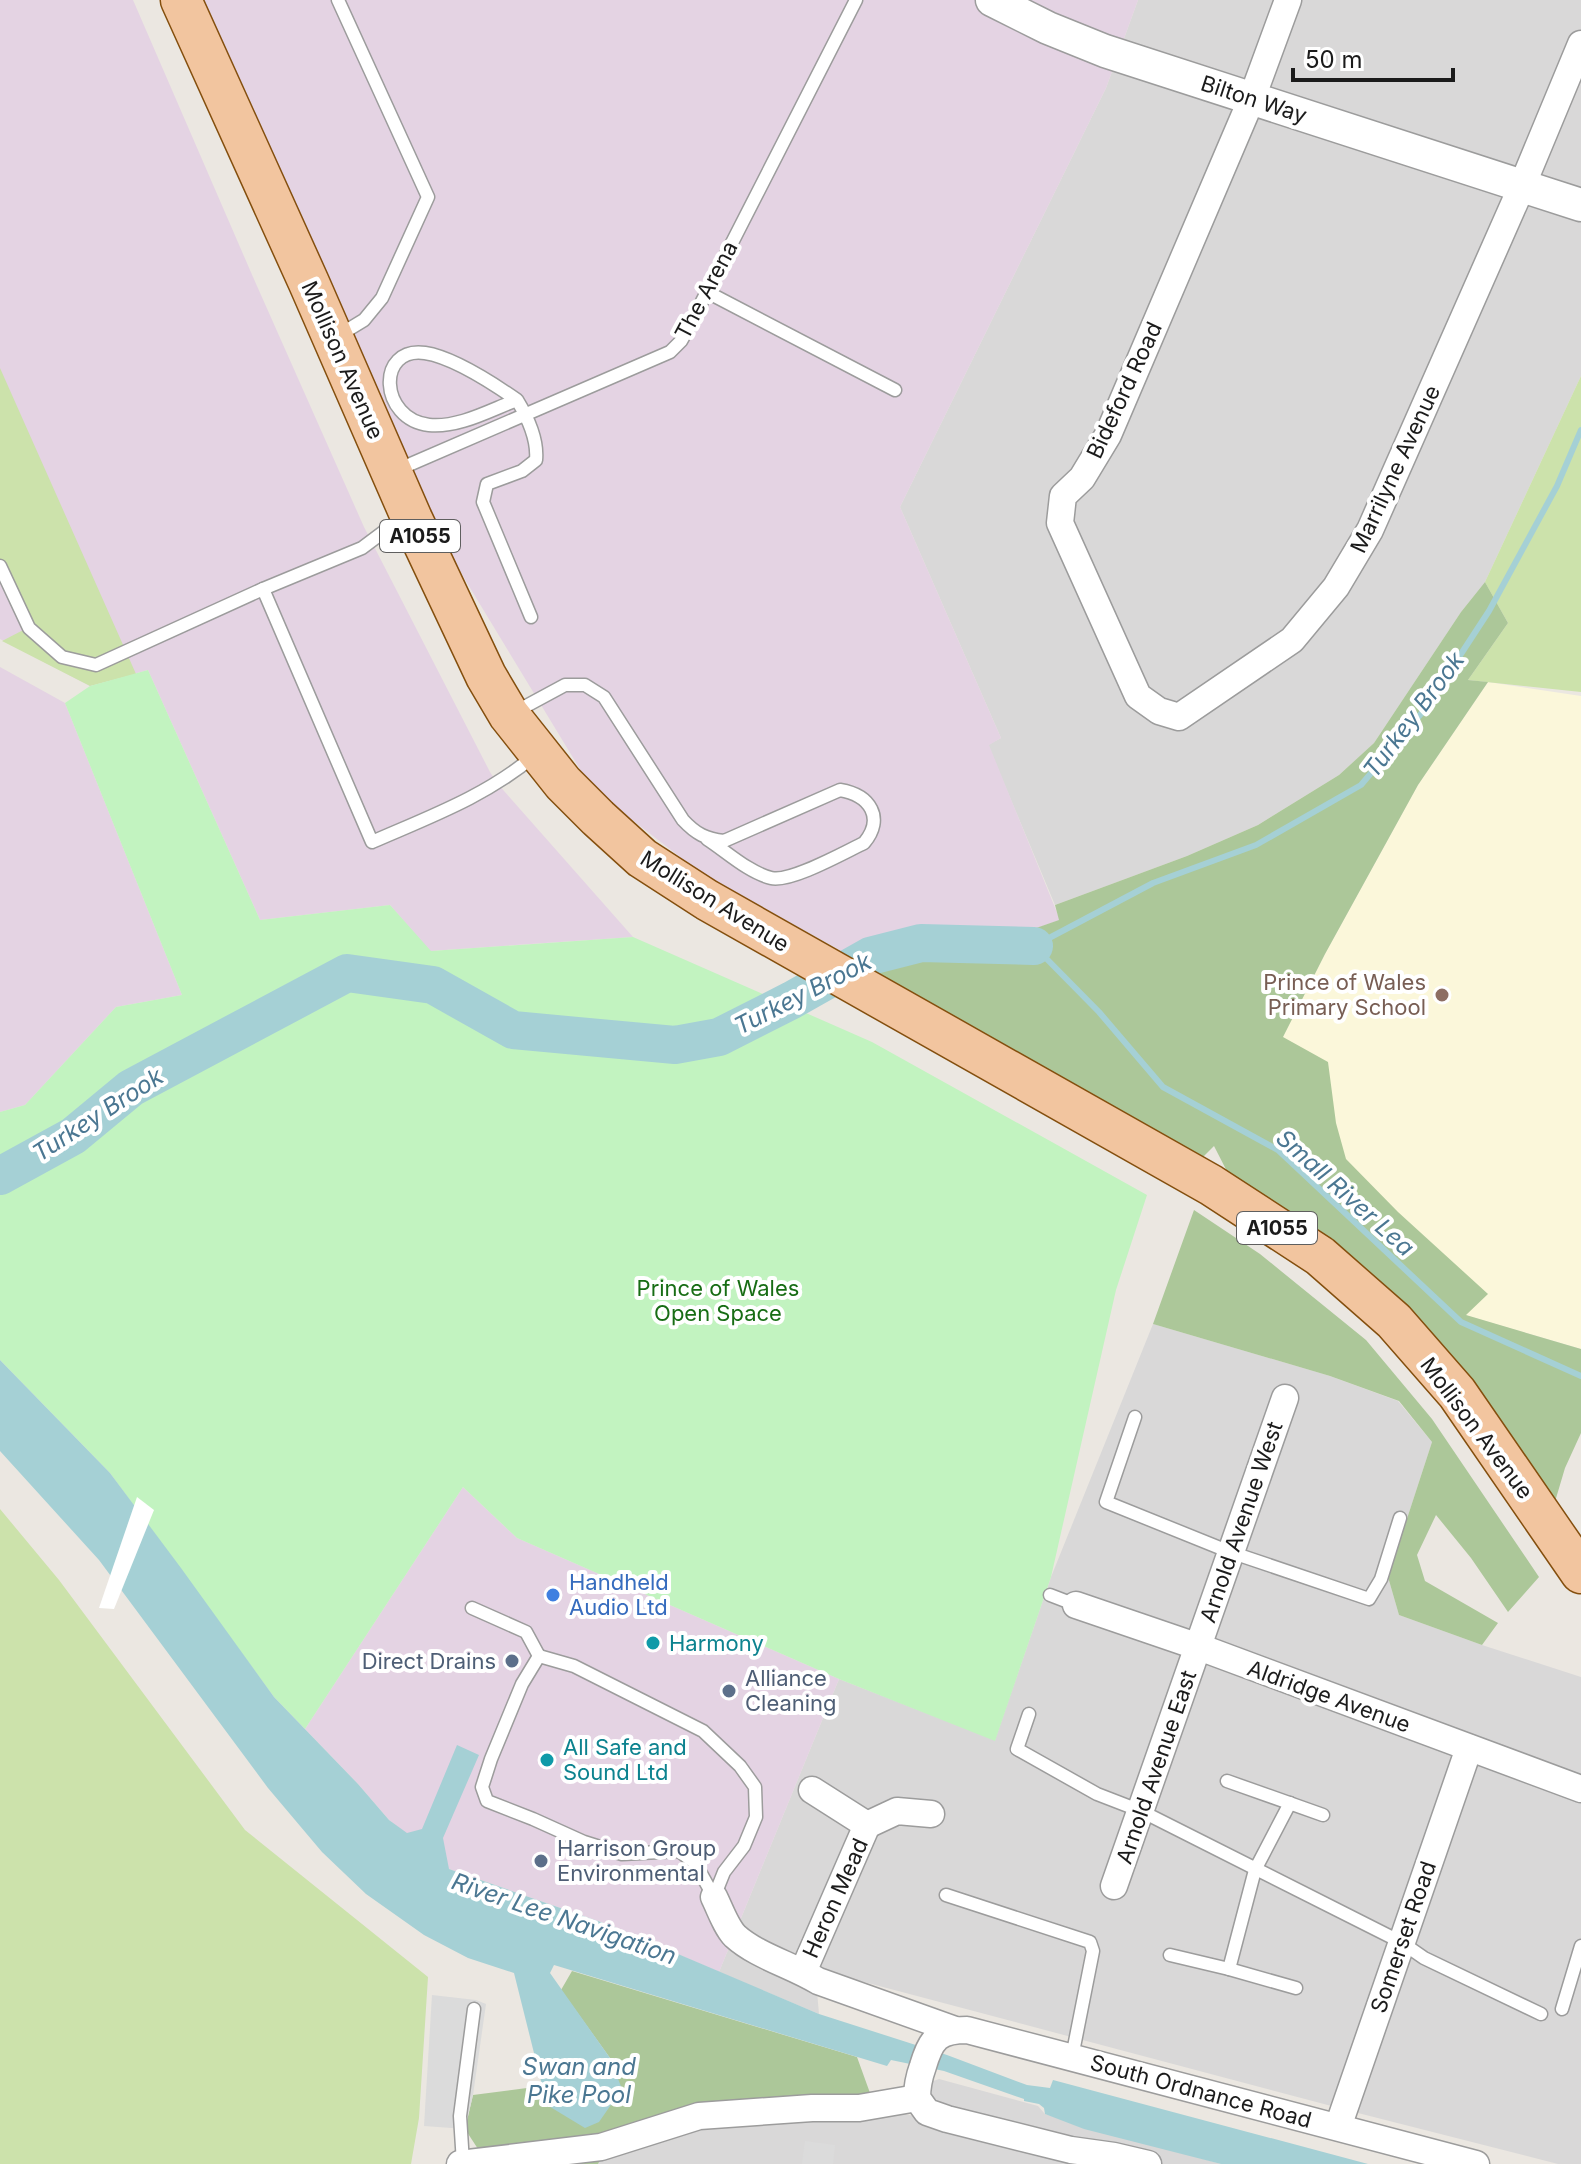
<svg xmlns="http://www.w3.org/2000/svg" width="1581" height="2164" viewBox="0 0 1581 2164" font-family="Inter,sans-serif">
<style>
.residential{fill:#d9d8d8}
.industrial{fill:#e4d3e3}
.education{fill:#fbf7da}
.grass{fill:#cce2ab}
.forest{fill:#acc799}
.park{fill:#c2f3c0}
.parking{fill:#dbdbdb}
.water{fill:#a5d0d5}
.pier{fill:#fff}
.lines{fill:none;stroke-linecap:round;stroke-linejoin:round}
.stream{stroke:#a5d0d5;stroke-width:6}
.river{stroke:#a5d0d5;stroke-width:38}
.service-casing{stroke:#9c9c9c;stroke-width:15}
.minor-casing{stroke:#9c9c9c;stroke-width:29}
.tertiary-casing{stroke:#9c9c9c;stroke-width:35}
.primary-casing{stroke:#844f0e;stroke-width:43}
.service{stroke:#fff;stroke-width:12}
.minor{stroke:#fff;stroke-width:26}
.tertiary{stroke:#fff;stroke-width:32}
.primary{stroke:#f2c59f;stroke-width:40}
.education-dot{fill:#8d6e63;stroke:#fff;stroke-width:3}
.shop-dot{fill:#3f7fe0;stroke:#fff;stroke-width:3}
.culture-dot{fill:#0f9aa8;stroke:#fff;stroke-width:3}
.service-dot{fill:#5c6f8a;stroke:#fff;stroke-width:3}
.labels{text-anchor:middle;stroke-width:8;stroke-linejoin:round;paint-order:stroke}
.shield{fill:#fff;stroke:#5f5f5f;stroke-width:2}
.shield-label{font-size:20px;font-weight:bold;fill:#1b1b1b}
.street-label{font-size:22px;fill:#1b1b1b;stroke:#fff}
.education-label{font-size:22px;fill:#785e54;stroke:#fff;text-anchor:end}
.park-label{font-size:22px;fill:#186d15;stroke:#fff}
.shop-label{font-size:22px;fill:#366cbe;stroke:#fff;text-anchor:start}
.culture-label{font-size:22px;fill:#0d838f;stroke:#fff;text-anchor:start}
.service-label{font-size:22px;fill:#4e5e75;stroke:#fff;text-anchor:start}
.water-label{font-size:24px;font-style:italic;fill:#4b7792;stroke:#fff}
</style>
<rect width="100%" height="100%" fill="#ebe7e1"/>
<g class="residential">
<polygon points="1138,0 1581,0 1581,376 1485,582 1461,612 1374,743 1339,775 1258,825 1187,856 1055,905 988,745 1001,738 900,507 1106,88"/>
<polygon points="1153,1324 1330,1376 1398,1401 1432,1442 1388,1577 1399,1615 1482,1645 1581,1677 1581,2164 1558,2164 1358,2113 815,1969 819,2014 719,1972 839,1679 995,1740 1051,1577"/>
<polygon points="939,2079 1038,2106 1045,2114 1221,2164 598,2164 606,2149 699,2125 895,2112 919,2117 928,2083"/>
</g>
<g class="industrial">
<polygon points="0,0 133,0 253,277 364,527 490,772 497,783 633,937 430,951 390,905 260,920 148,670 90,686 0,639"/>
<polygon points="201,0 1138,0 1106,88 900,507 1001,738 989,745 1060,920 1013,936 921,934 876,940 845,953 701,873 592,789 421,507"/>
<polygon points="0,667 65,703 182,995 116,1007 25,1105 0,1112"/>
<polygon points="463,1487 517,1538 839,1679 719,1972 612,1926 449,1869 389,1820 358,1784 305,1729"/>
</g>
<polygon class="education" points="1488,682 1581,696 1581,1349 1465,1315 1242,1117 1325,954 1418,785"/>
<g class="grass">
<polygon points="0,368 136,674 90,686 2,641 31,626 0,559"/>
<polygon points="1581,376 1581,692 1468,680 1508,623 1485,582"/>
<polygon points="0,1509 59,1580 245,1830 428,1977 419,2118 411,2164 0,2164"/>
</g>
<g class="forest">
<polygon points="1485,582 1508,623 1468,680 1488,682 1418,785 1325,954 1283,1037 1328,1062 1336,1123 1346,1159 1398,1212 1488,1294 1466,1315 1581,1349 1581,1433 1565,1468 1554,1505 1380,1294 1286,1209 1234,1185 1214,1146 1194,1166 989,1039 845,953 876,940 921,934 1013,936 1059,920 1055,905 1187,856 1258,825 1339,775 1374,743 1461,612"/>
<polygon points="1194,1210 1260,1254 1366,1340 1432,1419 1539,1577 1508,1612 1471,1558 1436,1515 1417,1555 1425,1581 1498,1623 1482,1645 1399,1615 1388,1577 1432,1442 1399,1401 1330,1376 1153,1324"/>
<polygon points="572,1971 857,2057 870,2093 847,2099 614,2135 598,2164 514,2164 518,2154 478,2149 465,2129 473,2095 542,2086 547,2105 610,2058 561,1990"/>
</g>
<polygon class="park" points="148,670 260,920 390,905 431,951 633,937 872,1042 1147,1195 1116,1290 1051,1577 995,1741 839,1679 517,1538 463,1487 305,1729 274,1697 110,1473 0,1360 0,1112 25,1105 116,1007 182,995 65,703 90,686"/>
<g class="parking">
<polygon points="432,1995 476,2000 486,2004 473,2095 465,2129 424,2126"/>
<polygon points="805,2141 835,2145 833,2164 802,2164"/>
</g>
<polygon class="water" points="0,1360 110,1473 181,1568 274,1697 358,1784 389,1820 407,1833 422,1829 457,1745 479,1755 443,1838 449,1869 612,1926 819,2014 947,2055 1027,2085 1050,2088 1053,2080 1368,2164 1221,2164 1084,2129 1045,2114 1044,2108 1039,2104 1024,2101 1024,2099 944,2071 891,2060 887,2066 554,1965 550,1973 610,2058 622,2089 599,2122 585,2128 547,2105 514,1973 468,1958 424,1935 366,1894 322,1852 268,1788 99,1560 0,1451"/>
<polygon class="pier" points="137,1497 154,1510 114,1609 99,1608"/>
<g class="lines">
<polyline class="stream" points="1581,430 1557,486 1489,611 1425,709 1361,785 1256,845 1153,883 1034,946 1099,1012 1163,1087 1278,1150 1461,1322 1581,1376"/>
<polyline class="river" points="0,1176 73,1136 131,1088 347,973 433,985 513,1030 675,1045 719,1037 792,1000 870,956 921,943 1034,946"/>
<g class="service-casing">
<g id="service">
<polyline points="707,292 895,390"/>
<polyline points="336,337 364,320 382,298 428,197 338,0"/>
<path d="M517 400C494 384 452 357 425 353 376 346 379 419 429 425 459 428 490 410 517 400 528 418 538 439 536 460L522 471 487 484 483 502 531 617"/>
<polyline points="397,470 670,352 681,341 690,325 856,0"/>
<polyline points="0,566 29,628 62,657 96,665 263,589 362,548 386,530 409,521"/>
<path d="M263 589 372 842C429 817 487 796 535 755"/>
<path d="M515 712 565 685H585L604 697 683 820C696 834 706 839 724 841L840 790C870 795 885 818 864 843 845 852 790 883 771 878 748 872 727 852 707 839"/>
<polyline points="1135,1417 1106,1502 1230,1552 1369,1599 1381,1579 1400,1518"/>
<polyline points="1050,1595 1076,1605"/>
<polyline points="472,1608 526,1632 539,1656"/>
<polygon points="539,1656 574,1666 703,1731 740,1766 755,1787 756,1817 744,1846 724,1872 714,1897 695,1863 679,1851 622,1854 584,1842 533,1819 487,1801 482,1787 491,1759 522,1684"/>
<polyline points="1029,1714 1017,1749 1097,1794 1141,1811 1401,1942 1424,1958 1541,2014"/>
<polyline points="1227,1781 1323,1815"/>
<polyline points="946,1895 1090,1942 1093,1951 1072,2057"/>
<polyline points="1170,1955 1229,1969 1296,1988"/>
<polyline points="1229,1969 1255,1870 1290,1803"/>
<polyline points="1562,2009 1581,1946"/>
<polyline points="463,2163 460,2116 474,2009"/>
</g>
</g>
<g class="minor-casing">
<g id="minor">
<polyline points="1288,0 1252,98 1108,435 1082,478 1063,496 1060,523 1138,696 1159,711 1179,717 1292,640 1336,587 1370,530 1522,186 1581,44"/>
<polyline points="1076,1605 1199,1647 1581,1789"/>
<polyline points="812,1790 867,1825 897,1811 931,1814"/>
<polyline points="1114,1886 1285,1398"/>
<path d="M714 1897C720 1909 726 1927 735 1936 757 1956 792 1965 818 1981L955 2030"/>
<polyline points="803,1972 867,1825"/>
<polyline points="1338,2127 1469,1748"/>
<polyline points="460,2164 601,2147 699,2116 812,2108 859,2108 917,2098"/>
<path d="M1148 2164 1114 2156 1071 2150 947 2119 927 2112 917 2098C917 2087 919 2077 923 2066 931 2039 938 2030 967 2030L1476 2164"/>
</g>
</g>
<g class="tertiary-casing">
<polyline id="tertiary" points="992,0 1048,28 1105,51 1581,205"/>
</g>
<g class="primary-casing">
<polyline id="primary" points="181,0 309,283 412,519 486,676 509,715 563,783 598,818 642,858 707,900 1211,1185 1320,1256 1394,1321 1457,1393 1581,1573"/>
</g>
<use href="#service" class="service"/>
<use href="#minor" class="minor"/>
<use href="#tertiary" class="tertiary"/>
<use href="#primary" class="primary"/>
</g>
<circle class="education-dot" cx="1442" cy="995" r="8"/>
<circle class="shop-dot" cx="553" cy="1595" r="8"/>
<g class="culture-dot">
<circle cx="653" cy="1643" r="8"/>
<circle cx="547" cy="1760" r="8"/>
</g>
<g class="service-dot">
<circle cx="512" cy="1661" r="8"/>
<circle cx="729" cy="1691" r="8"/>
<circle cx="541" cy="1861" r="8"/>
</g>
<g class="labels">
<g class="shield">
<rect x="380" y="520" width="80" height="32" rx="6"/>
<rect x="1237" y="1212" width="80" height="32" rx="6"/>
</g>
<g class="shield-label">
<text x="420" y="543">A1055</text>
<text x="1277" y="1235">A1055</text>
</g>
<g class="street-label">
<text transform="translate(1254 99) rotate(18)" y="8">Bilton Way</text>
<text transform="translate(706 290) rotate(-62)" y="8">The Arena</text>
<text transform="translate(343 360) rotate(66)" y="8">Mollison Avenue</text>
<text transform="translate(1124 390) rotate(-65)" y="8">Bideford Road</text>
<text transform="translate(1395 469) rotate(-65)" y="8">Marrilyne Avenue</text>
<text transform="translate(715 901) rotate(32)" y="8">Mollison Avenue</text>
<text transform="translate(1477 1428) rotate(53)" y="8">Mollison Avenue</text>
<text transform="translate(1241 1522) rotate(-71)" y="8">Arnold Avenue West</text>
<text transform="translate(1329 1696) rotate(20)" y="8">Aldridge Avenue</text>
<text transform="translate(1156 1767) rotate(-71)" y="8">Arnold Avenue East</text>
<text transform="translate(835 1898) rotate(-66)" y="8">Heron Mead</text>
<text transform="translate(1403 1937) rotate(-71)" y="8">Somerset Road</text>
<text transform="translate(1201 2091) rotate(15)" y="8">South Ordnance Road</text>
</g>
<g class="education-label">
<text x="1426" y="990">Prince of Wales<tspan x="1426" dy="25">Primary School</tspan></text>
</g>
<g class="park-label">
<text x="718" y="1296">Prince of Wales<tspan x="718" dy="25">Open Space</tspan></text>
</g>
<g class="shop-label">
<text x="569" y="1590">Handheld<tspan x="569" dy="25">Audio Ltd</tspan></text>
</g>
<g class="culture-label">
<text x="669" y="1651">Harmony</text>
<text x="563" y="1755">All Safe and<tspan x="563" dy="25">Sound Ltd</tspan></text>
</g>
<g class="service-label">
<text x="496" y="1669" text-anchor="end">Direct Drains</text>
<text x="745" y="1686">Alliance<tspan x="745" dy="25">Cleaning</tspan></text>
<text x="557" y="1856">Harrison Group<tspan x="557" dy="25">Environmental</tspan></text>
</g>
<g class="water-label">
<text transform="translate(1414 715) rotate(-53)" y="8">Turkey Brook</text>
<text transform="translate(803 994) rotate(-27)" y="8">Turkey Brook</text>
<text transform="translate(98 1115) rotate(-33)" y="8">Turkey Brook</text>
<text transform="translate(1345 1193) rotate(42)" y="8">Small River Lea</text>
<text transform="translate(564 1919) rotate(19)" y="8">River Lee Navigation</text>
<text x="579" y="2075">Swan and<tspan x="579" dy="28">Pike Pool</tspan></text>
</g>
</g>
<path d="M1293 68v12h160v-12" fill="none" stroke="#1b1b1b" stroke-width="4"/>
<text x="1305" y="68" font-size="24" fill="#1b1b1b" stroke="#ffffff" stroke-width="6" paint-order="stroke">50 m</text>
</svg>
